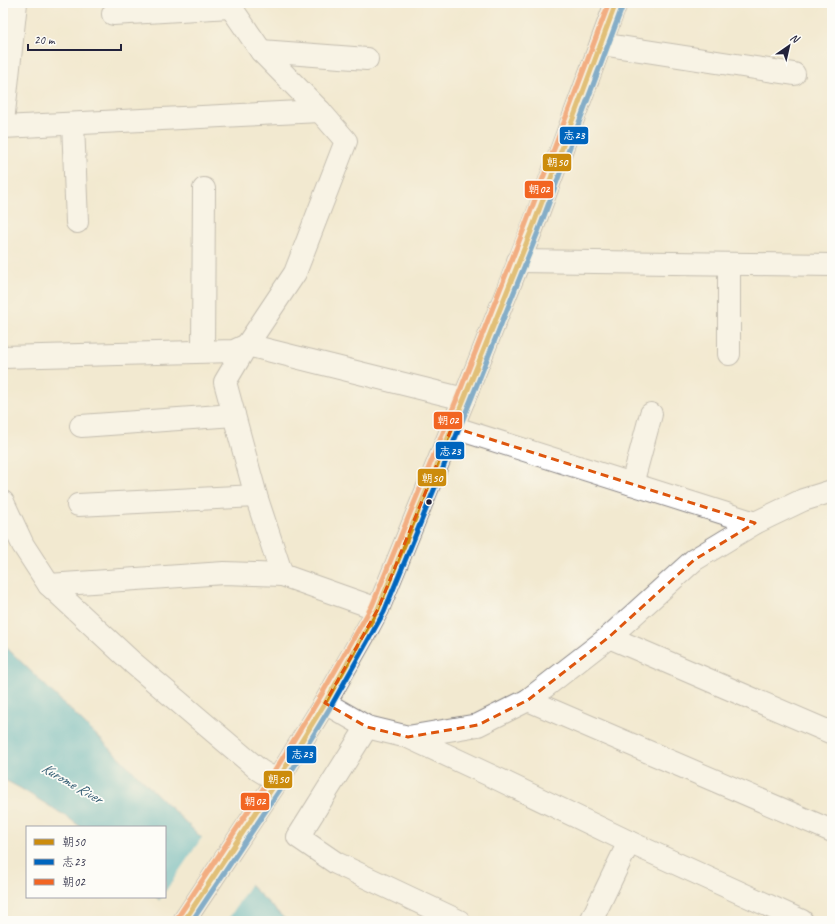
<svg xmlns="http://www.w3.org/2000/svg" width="835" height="924" viewBox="0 0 835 924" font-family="Caveat,'Klee One',sans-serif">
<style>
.water{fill:#49b3c7;stroke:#366a81}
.pier{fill:#f2e9d0}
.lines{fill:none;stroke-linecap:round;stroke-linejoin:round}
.minor-casing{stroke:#8a8686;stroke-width:24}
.major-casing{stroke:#8a8686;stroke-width:24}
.minor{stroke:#fff;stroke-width:22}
.major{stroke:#fff;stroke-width:22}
.bus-1-casing{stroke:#fdfcf7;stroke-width:8}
.bus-2-casing{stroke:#fdfcf7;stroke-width:8}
.bus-3-casing{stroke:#fdfcf7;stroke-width:8}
.bus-1{stroke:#cc8c0c;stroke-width:5}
.bus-2{stroke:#0065bd;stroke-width:5}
.bus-3{stroke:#f26522;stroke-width:5}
.marked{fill:none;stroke:#de560e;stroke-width:3;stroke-dasharray:8 5;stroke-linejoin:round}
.bus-dot{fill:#22223b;stroke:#fdfcf7;stroke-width:1.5}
.labels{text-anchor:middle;stroke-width:3.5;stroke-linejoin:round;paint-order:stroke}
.water-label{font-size:15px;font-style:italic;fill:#325c73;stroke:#fdfcf7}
.line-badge{stroke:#fdfcf7;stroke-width:1.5}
.badge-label{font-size:11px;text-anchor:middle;font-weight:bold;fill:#fff}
</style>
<rect width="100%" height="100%" fill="#fdfcf7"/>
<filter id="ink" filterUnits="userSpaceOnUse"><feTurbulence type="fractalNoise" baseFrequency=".025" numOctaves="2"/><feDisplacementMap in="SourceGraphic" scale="8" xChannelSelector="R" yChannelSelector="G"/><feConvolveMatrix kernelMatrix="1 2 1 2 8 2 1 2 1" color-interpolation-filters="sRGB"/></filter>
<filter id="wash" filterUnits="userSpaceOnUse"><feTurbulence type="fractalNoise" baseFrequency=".012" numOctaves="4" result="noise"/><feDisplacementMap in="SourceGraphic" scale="16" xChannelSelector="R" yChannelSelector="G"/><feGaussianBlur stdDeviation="0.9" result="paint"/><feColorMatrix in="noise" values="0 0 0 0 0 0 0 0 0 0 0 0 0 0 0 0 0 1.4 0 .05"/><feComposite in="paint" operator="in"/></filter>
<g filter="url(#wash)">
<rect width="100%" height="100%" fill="#f2e9d0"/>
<polygon class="water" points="3,643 9,650 287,921 180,921 156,897 165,897 165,827 81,827 67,817 20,788 3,779"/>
<polygon class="pier" points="203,836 251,883 227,921 177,921 158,902 162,897 165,897 165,892"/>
</g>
<g filter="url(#ink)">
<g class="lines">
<g class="minor-casing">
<g id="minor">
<polyline points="228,3 261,51 320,111 346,141 295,273 247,345 225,382 256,496 282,575"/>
<polyline points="113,14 230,7"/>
<polyline points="601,44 794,74"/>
<polyline points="261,51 367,59"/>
<polyline points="3,122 16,3"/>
<polyline points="73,124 77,222"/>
<polyline points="3,127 320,111"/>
<polyline points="518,261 832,265"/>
<polyline points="203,351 204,189"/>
<polyline points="729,354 729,264"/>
<polyline points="3,357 234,351 247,345 464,399"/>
<polyline points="81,426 234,415"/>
<polyline points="452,427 755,523"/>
<polyline points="632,484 651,414"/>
<polyline points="3,502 23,545 49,585 133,663 259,770 277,781"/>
<polyline points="78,505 256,496"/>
<polyline points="49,585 224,573 282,575 378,609"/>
<polyline points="609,637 832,733"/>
<polyline points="528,700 832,831"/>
<polyline points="325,703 367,727 408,737 478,725 528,700 609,637 694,560 755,523 803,500 832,491"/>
<polyline points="367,727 298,837 336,863 459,921"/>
<polyline points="408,737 498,779 629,842 802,921"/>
<polyline points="591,921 629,842"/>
</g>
</g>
<g class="major-casing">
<polyline id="major" points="184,921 277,781 325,703 369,626 378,609 464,399 532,229 616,3"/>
</g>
<use href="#minor" class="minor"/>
<use href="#major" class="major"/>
<g class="bus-1-casing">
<polyline id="bus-1" points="184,921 277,781 325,703 378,609 464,399 532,229 616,3"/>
</g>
<g class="bus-2-casing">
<polyline id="bus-2" points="192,921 283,785 331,706 384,612 470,402 538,232 623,5"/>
</g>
<g class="bus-3-casing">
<polyline id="bus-3" points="178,917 271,777 319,699 372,606 458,396 525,226 609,3"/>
</g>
<use href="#bus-1" class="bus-1"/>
<use href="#bus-2" class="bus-2"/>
<use href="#bus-3" class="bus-3"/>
</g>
</g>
<path d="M0 0H835V924H0ZM452 427 755 523 694 560 609 637 528 700 478 725 408 737 367 727 325 703 378 609Z" fill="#f2e9d0" fill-opacity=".55" fill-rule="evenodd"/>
<path class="marked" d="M452 427 755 523 694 560 609 637 528 700 478 725 408 737 367 727 325 703 378 609Z"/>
<circle class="bus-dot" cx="429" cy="502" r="3.5"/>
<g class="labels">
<g class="water-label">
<text transform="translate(72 783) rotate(30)" y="5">Kurome River</text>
</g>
</g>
<g class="line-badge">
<rect x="559" y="126" width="30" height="19" rx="4" fill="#0065bd"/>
<rect x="542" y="153" width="30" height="19" rx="4" fill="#cc8c0c"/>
<rect x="524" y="180" width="30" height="19" rx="4" fill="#f26522"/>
<rect x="433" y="411" width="30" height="19" rx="4" fill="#f26522"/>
<rect x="435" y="441" width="30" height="19" rx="4" fill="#0065bd"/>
<rect x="417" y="468" width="30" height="19" rx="4" fill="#cc8c0c"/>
<rect x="286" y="745" width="31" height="19" rx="4" fill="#0065bd"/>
<rect x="263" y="770" width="30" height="19" rx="4" fill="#cc8c0c"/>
<rect x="240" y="792" width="30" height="19" rx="4" fill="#f26522"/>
</g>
<g class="badge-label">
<text x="574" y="139">志23</text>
<text x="557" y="166">朝50</text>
<text x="539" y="193">朝02</text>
<text x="448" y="424">朝02</text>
<text x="450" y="455">志23</text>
<text x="432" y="482">朝50</text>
<text x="302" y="758">志23</text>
<text x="278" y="783">朝50</text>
<text x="255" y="805">朝02</text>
</g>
<rect width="835" height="924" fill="none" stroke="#fdfcf7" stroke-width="16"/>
<rect x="26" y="826" width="140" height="72" fill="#fdfcf7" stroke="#a5a5ac"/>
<rect x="34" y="839" width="20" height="6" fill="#cc8c0c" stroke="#a5a5ac"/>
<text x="62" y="846" font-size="12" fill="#22223b">朝50</text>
<rect x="34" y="859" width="20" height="6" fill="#0065bd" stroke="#a5a5ac"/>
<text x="62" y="866" font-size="12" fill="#22223b">志23</text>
<rect x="34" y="879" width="20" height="6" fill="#f26522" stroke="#a5a5ac"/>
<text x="62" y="886" font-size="12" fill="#22223b">朝02</text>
<g transform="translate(789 46) rotate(34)" stroke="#fdfcf7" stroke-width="3" paint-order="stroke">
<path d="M0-3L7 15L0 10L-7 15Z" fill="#22223b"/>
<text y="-6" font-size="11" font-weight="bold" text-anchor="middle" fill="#22223b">N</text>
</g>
<path d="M28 44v6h93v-6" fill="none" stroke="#22223b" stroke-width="2"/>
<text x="34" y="44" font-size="12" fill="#22223b" stroke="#fdfcf7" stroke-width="3" paint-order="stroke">20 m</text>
</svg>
